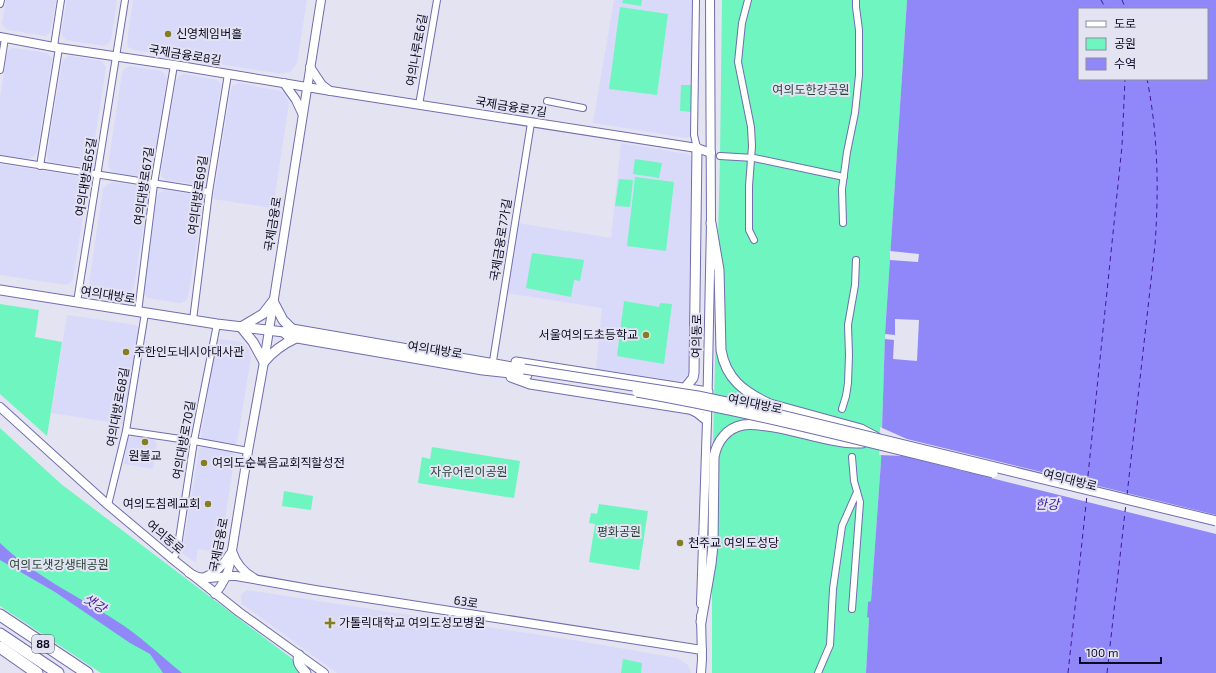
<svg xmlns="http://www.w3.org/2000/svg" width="1216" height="673" viewBox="0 0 1216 673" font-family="'Exo 2','Noto Sans KR',sans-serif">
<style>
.built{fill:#d9dafa}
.green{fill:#6ef5c0}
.water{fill:#9088f9;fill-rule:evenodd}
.pier{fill:#e3e3f2}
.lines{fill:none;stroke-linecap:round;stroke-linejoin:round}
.ferry{stroke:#3e199f;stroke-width:1;stroke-dasharray:5 4;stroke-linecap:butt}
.street-casing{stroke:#706dae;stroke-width:8}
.secondary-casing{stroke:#706dae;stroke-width:10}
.primary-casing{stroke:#706dae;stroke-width:11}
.highway-casing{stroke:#706dae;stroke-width:13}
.street{stroke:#fff;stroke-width:6}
.secondary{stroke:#fff;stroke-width:8}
.primary{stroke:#fff;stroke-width:9}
.highway{stroke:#fff;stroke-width:11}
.primary-bridge-casing{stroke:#706dae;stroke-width:11;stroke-linecap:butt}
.primary-bridge{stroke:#fff;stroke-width:9}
.poi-dot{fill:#847d23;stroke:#e3e3f2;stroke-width:1.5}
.labels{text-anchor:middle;stroke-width:4;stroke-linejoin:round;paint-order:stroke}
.shield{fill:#e3e3f2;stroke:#4c4a60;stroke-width:1}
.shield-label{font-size:11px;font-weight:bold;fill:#0c0922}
.poi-label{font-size:12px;fill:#0c0922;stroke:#e3e3f2;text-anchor:start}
.street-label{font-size:12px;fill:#0c0922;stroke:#e3e3f2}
.park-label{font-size:12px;fill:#284236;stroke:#e3e3f2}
.water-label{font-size:13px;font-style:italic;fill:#3e199f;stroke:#e3e3f2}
</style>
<rect width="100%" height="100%" fill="#e3e3f2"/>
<g class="built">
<polygon points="6,0 56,0 50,33 45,36 9,30 5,28 2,23"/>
<polygon points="67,0 117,0 111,40 109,43 104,46 66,40 64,38 61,33"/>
<polygon points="133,0 307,0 297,63 294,67 290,72 281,74 134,50 129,48 127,42"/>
<polygon points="614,0 697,0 693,134 691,136 687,138 593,123"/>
<polygon points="13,48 47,53 51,57 52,59 37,152 34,156 28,159 0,155 0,99 7,53 10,49"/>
<polygon points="70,56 101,61 104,64 106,68 91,163 85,167 51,162 48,160 47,155 62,63 66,57"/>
<polygon points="130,66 162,71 167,78 152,171 149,175 145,177 115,173 110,170 108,166 122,73 125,68"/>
<polygon points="184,74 217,80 221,85 206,181 201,185 166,180 162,177 161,173 176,81 178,77"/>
<polygon points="239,83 280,91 285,94 289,103 273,208 213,199 231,90 232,86"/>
<polygon points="621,143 687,154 693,157 690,372 685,378 678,381 596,369 602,308 506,293 517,223 611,238"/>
<polygon points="0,164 82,177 86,181 88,185 73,279 69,284 66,285 0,275"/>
<polygon points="113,182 141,186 147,191 148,195 134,288 130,293 124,294 94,290 90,286 89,283 103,189 106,185"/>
<polygon points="165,190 197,195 201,199 203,203 188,298 185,301 180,303 147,298 143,292 157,197 160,192"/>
<polygon points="67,315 136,325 139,329 123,424 51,413"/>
<polygon points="220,339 241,342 248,348 251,357 237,443 233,446 204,441 201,437 216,341"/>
<polygon points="132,436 154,440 157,443 153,469 124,464 128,439"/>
<polygon points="202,447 232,452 235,455 220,552 198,549 196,562 193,561 182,553 199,450"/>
<polygon points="247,590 579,641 677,658 688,665 691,673 337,673 242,604 241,596 243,593"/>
</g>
<g class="green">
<polygon points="623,0 642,0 641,6 622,3"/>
<polygon points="722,0 907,0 885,334 881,461 871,601 868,602 867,617 869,618 866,673 712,673 712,487 720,156"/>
<polygon points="620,7 668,14 657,95 609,89"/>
<polygon points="681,85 694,85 693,112 680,111"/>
<polygon points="635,159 662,163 659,178 633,174"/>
<polygon points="635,177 674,182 666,251 627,246"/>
<polygon points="619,179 633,180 630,207 615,206"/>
<polygon points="532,253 584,260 580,281 574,280 571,297 526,288"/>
<polygon points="624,301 659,307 660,303 672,304 664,364 617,356"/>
<polygon points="0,304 39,310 35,337 62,342 47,436 0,394"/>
<polygon points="0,428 61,484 311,673 101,673 0,606"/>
<polygon points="432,447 520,461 514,498 418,483 422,457 430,459"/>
<polygon points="284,491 313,496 311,510 282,506"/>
<polygon points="599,504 648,511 639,570 589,562 595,524 589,523 591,513 597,514"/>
<polygon points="623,659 642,663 641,673 621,673"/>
</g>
<g class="water">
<path d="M907 0H1216V673H866L869 618 867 617 868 602 871 601 881 461 885 334ZM1079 9H1207V79H1079Z"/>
<path d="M0 543C33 575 76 595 115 620 139 635 160 655 182 673H163L150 654 130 643 55 592 0 560Z"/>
</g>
<g class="pier">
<polygon points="890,251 919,254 918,262 890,260"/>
<polygon points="895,319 919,320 917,361 893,359 894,340 885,339 885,334 895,335"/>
<polygon points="880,427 907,439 1216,515 1216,534 903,456 879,455"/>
</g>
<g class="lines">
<g class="ferry">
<polyline points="1101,0 1106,9"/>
<polyline points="1122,0 1126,9"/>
<polyline points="1087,485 1122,146 1125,79"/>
<path d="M1127 495 1155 245C1159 189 1158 134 1147 79"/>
<polyline points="1068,673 1087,495"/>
<polyline points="1107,673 1126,503"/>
</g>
<g class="street-casing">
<g id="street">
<polyline points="696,0 694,135 697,148"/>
<polyline points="748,0 742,23 738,62 751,127 752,146 749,186 749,230 754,240"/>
<polyline points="0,4 1,0"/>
<polyline points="54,46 61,0"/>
<polyline points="0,70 5,38"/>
<polyline points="547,101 583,108"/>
<polyline points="419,105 437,0"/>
<polyline points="720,156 754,158 844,177"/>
<polyline points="0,159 209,192"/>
<polyline points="40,166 59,48"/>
<polyline points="843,223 842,189 847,152 855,113 859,75 859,30 856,7 856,0"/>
<polyline points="77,302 125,0"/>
<polyline points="138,312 154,184 174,65"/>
<polyline points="193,320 209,192 228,74"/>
<polyline points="493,361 531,123"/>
<polyline points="842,409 846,396 848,383 849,355 848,325 855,285 856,260"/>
<polyline points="126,431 194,441 248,451"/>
<polyline points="108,505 126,431 145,313"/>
<polyline points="173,559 177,552 194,441 217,324"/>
<polyline points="852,609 860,502 854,481 852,457"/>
<polyline points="818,673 830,645 833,589 842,526 857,492"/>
</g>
</g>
<g class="secondary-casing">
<g id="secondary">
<polyline points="0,37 59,48 174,65 331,91 697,148 711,153"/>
<polyline points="310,67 322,85 330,91"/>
<polyline points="284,83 296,100 302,113"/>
<polyline points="0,407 108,505 170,557 239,612 324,673"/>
<polyline points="689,409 697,413 707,421"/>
<path d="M232 551C236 563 243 572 254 578"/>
<path d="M189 573C207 583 217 575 236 576L315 590 702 650"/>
<path d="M205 577C216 573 224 564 230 554"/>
<path d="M215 594C223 584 228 575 230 563L248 451 264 362 321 0"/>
<polyline points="701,604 707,421 711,223 710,0"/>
<polyline points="701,673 702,659 701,616"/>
</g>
</g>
<g class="primary-casing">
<g id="primary">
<path d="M711 223 719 270 721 350C726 379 744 392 770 404L861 429 876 437"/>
<polyline points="0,290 217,324 284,332 289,329 292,329 524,369"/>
<path d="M292 329 283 320 273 301 263 314 241 327 253 342 264 362C273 351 283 344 296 338"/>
<polyline points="284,332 288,336 303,339 483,370 527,375"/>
<polyline points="516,362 708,392"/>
<polyline points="511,377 530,384 689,409 702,408 708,405"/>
<polyline points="685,388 693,378 694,373 697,148"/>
<path d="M701 622 711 564 713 545 714 457C717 441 727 428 743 425 753 423 764 426 774 427 797 431 820 439 843 442 849 443 856 443 862 443"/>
<path d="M299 655C296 663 301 667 306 673"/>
</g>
</g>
<g class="highway-casing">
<g id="highway">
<polyline points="0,615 87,673"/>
<polyline points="0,634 58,673"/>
<polyline points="0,647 37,673"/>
</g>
</g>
<use href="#street" class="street"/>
<use href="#secondary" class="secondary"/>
<use href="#primary" class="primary"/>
<use href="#highway" class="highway"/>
<g class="primary-bridge-casing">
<g id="primary-bridge">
<polyline points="524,369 698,396 740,405 1216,521"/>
<path d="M637 392C757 413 875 444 993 473"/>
</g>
</g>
<use href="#primary-bridge" class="primary-bridge"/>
</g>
<g class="poi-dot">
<circle cx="168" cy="34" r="4"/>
<circle cx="646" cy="335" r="4"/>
<circle cx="126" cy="352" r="4"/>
<circle cx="145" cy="442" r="4"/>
<circle cx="204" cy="463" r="4"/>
<circle cx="208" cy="504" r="4"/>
<circle cx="680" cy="543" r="4"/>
<path d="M328 617h4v4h4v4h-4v4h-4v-4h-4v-4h4z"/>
</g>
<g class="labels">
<rect class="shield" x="32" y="635" width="22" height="18" rx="3"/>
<g class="shield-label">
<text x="43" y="648">88</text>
</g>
<g class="poi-label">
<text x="176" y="38">신영체임버홀</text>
<text x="638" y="339" text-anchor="end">서울여의도초등학교</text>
<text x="134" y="356">주한인도네시아대사관</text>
<text x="145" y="460" text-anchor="middle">원불교</text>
<text x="212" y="467">여의도순복음교회직할성전</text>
<text x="200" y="508" text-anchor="end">여의도침례교회</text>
<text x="688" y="547">천주교 여의도성당</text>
<text x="339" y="627">가톨릭대학교 여의도성모병원</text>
</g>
<g class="street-label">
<text transform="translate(417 50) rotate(-80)" y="4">여의나루로6길</text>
<text transform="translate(185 55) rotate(9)" y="4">국제금융로8길</text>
<text transform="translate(511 107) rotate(9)" y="4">국제금융로7길</text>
<text transform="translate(86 177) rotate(-81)" y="4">여의대방로65길</text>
<text transform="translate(144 186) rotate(-82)" y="4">여의대방로67길</text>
<text transform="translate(198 195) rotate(-82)" y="4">여의대방로69길</text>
<text transform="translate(273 224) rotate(-81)" y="4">국제금융로</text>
<text transform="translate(501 240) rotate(-81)" y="4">국제금융로7가길</text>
<text transform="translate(108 295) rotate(9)" y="4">여의대방로</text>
<text transform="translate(697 336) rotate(-89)" y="4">여의동로</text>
<text transform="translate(435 350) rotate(9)" y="4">여의대방로</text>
<text transform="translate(755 404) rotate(12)" y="4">여의대방로</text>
<text transform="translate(118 407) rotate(-80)" y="4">여의대방로68길</text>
<text transform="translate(184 440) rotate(-80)" y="4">여의대방로70길</text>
<text transform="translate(1070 480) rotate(14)" y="4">여의대방로</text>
<text transform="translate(165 537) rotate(40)" y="4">여의동로</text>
<text transform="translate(219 545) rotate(-79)" y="4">국제금융로</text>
<text transform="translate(466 602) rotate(9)" y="4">63로</text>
</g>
<g class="park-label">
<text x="811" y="94">여의도한강공원</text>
<text x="469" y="476">자유어린이공원</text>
<text x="619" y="536">평화공원</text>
<text x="59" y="569">여의도샛강생태공원</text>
</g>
<g class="water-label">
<text x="1047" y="509">한강</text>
<text transform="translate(95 603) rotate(33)" y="5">샛강</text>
</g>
</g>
<rect x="1078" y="8" width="130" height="72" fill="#e3e3f2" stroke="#8d8c9f"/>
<rect x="1086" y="21" width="20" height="6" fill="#ffffff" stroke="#8d8c9f"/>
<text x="1114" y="28" font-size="12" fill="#0c0922">도로</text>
<rect x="1086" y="38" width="20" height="12" fill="#6ef5c0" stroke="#8d8c9f"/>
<text x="1114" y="48" font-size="12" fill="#0c0922">공원</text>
<rect x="1086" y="58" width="20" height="12" fill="#9088f9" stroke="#8d8c9f"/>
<text x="1114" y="68" font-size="12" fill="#0c0922">수역</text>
<path d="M1080 657v6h81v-6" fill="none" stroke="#0c0922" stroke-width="2"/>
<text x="1086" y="657" font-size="12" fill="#0c0922" stroke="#e3e3f2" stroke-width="3" paint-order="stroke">100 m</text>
</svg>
